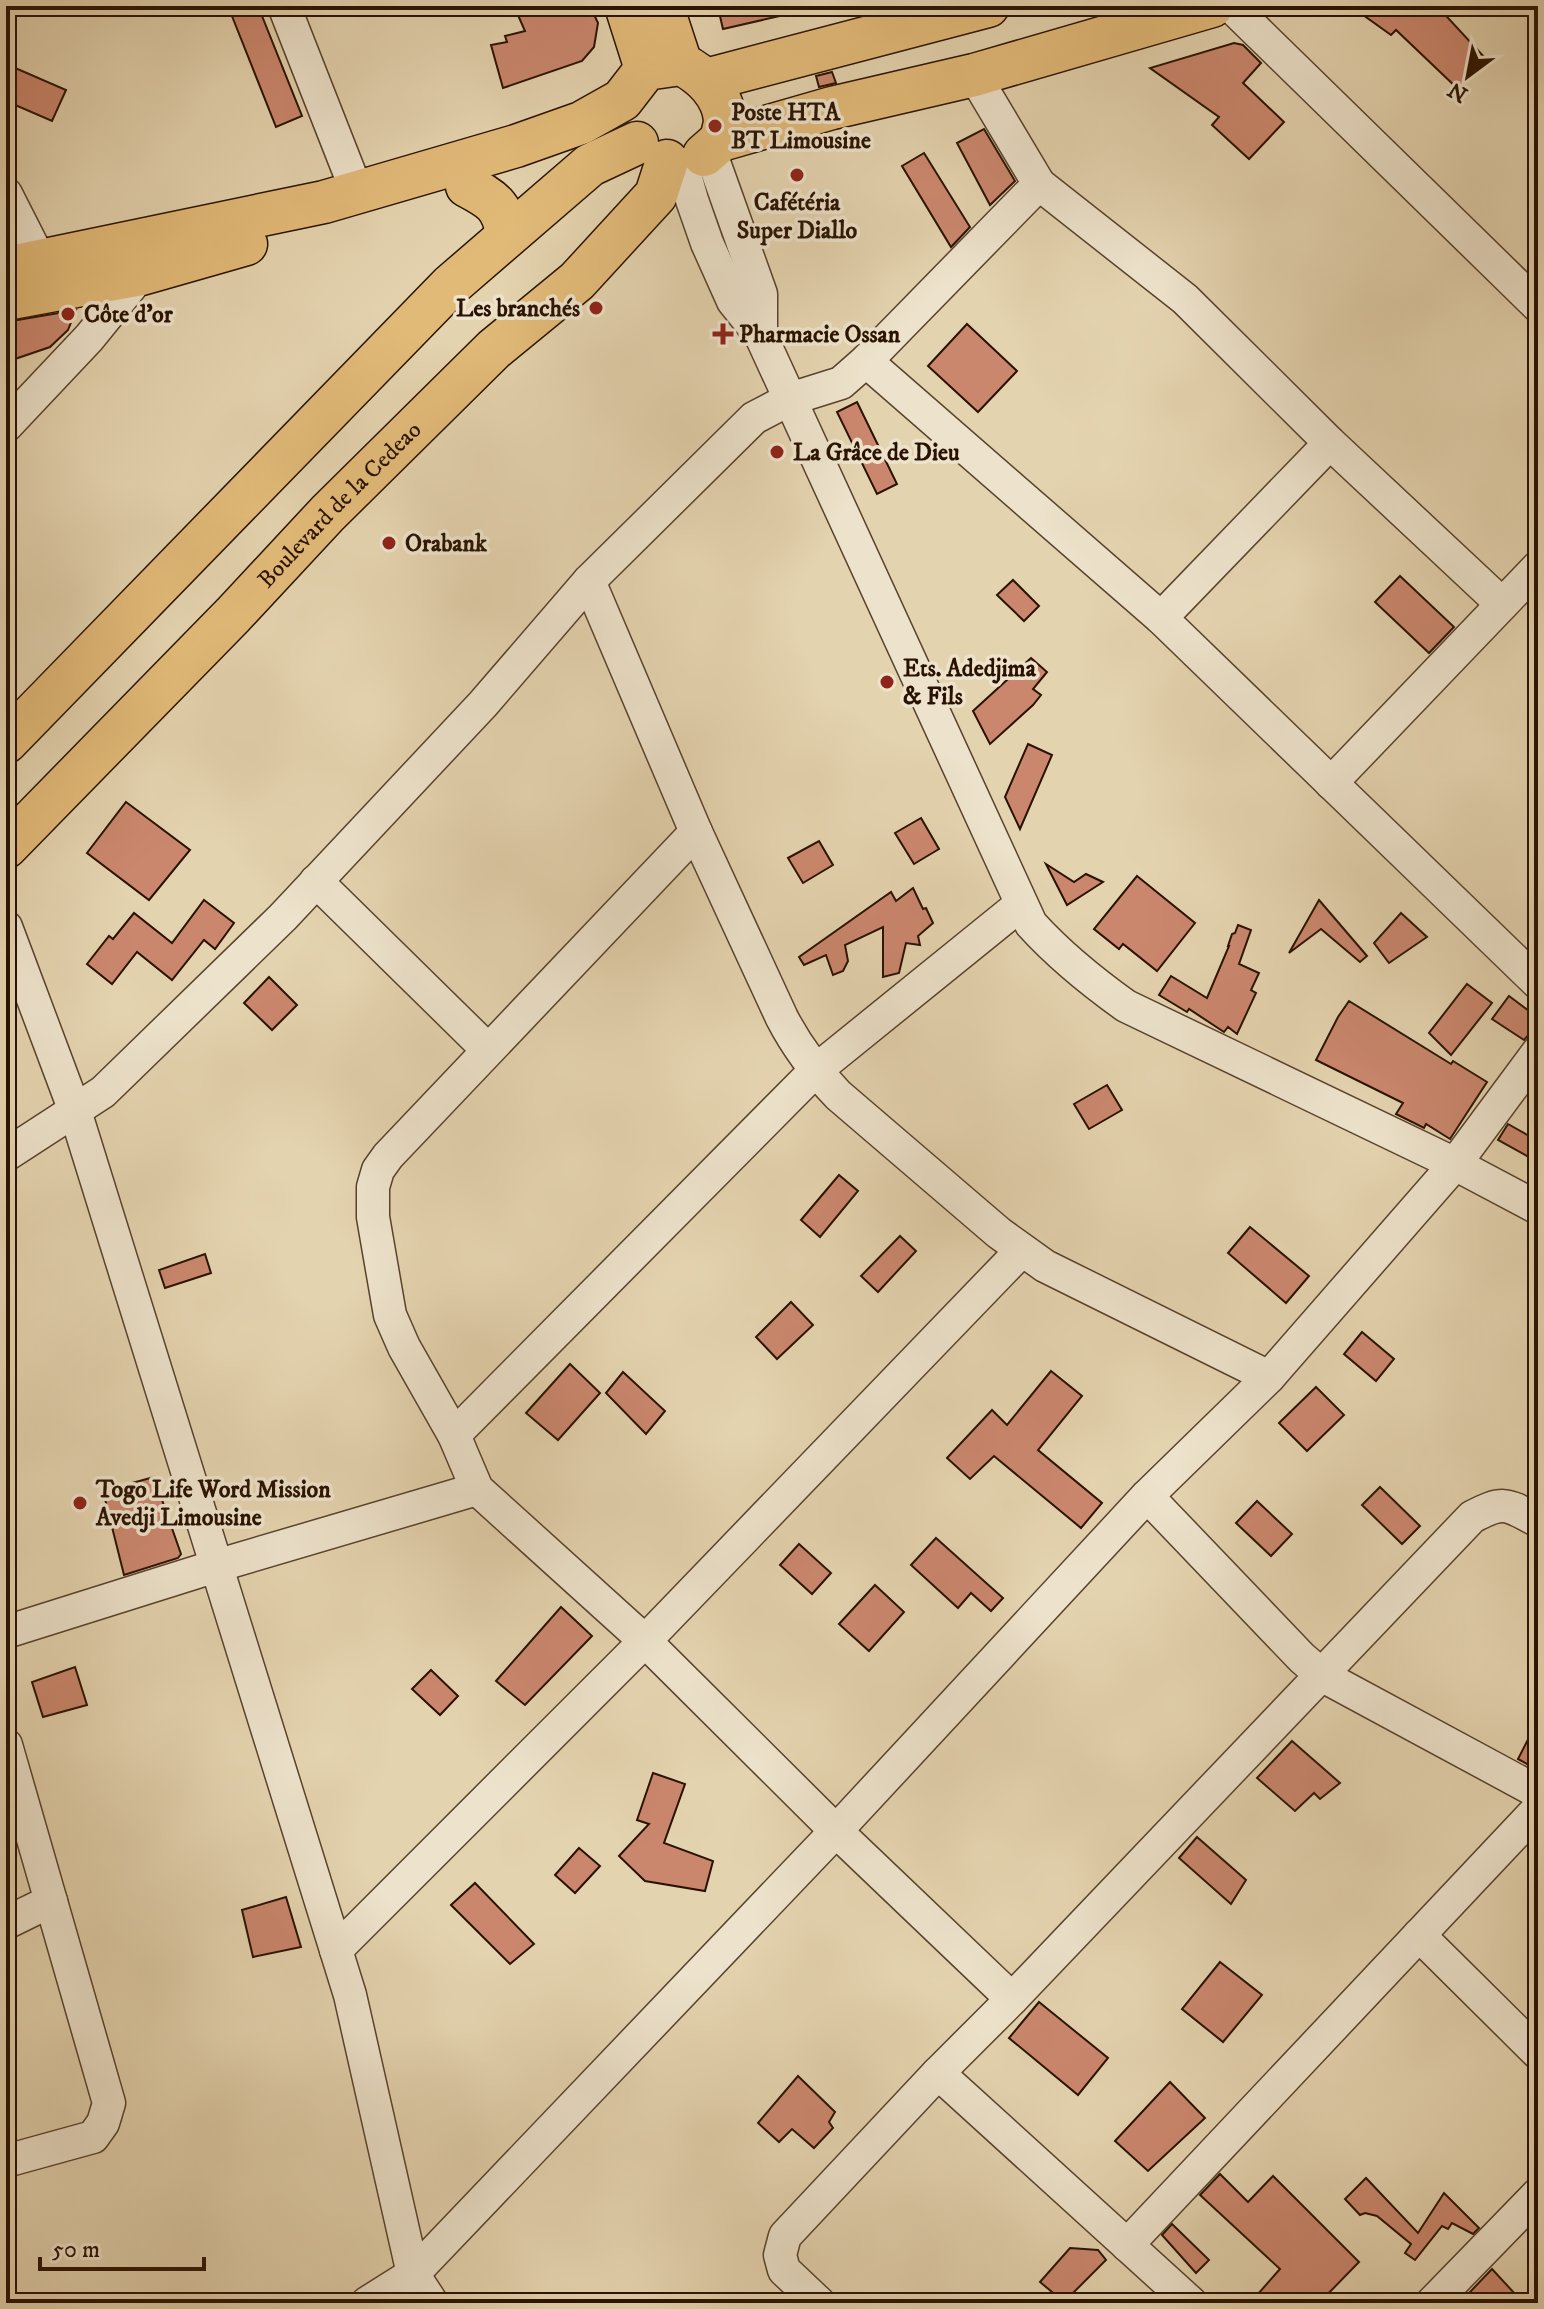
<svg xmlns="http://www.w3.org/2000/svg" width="1544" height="2309" viewBox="0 0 1544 2309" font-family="'IM FELL DW Pica',serif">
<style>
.building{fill:#cb876e;stroke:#291201;stroke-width:2}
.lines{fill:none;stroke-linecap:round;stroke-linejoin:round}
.minor-casing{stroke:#58422c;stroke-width:35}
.major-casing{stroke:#291201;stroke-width:45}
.minor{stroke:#ede2cb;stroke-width:32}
.major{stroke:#e2ba78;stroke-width:42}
.poi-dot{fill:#8f2418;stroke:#ede2cb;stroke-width:3}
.labels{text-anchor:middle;stroke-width:7;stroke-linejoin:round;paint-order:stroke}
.poi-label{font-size:24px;font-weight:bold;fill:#291201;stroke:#ede2cb;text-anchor:start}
.street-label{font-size:24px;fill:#291201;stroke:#ede2cb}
</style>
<rect width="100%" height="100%" fill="#e4d3af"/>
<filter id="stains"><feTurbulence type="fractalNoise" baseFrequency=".0025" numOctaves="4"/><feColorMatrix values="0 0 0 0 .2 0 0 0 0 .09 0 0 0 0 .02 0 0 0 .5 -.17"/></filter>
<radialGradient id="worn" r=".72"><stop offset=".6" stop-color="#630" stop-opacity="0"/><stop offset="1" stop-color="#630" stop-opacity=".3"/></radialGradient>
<g class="building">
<polygon points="228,6 258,6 302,116 276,127"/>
<polygon points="514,6 590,6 598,23 594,47 582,61 503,88 491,45 507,42 505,36 525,31"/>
<polygon points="746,6 792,6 793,13 723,29 719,12"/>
<polygon points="1377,6 1437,6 1486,59 1458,89 1396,30 1391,35 1359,12"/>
<polygon points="1234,43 1243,45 1261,63 1243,83 1284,122 1249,159 1212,125 1219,117 1150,68"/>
<polygon points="6,64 66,90 52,121 6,101"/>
<polygon points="832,72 836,83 819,87 816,76"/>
<polygon points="984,129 1015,181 990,205 957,143"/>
<polygon points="924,153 970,227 951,247 902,166"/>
<polygon points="76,310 68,330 50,347 6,362 6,322"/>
<polygon points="967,324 1017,371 978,412 928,366"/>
<polygon points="857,402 897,484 877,494 837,412"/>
<polygon points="1400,576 1454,627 1429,653 1375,602"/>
<polygon points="1013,580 1039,606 1024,621 997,595"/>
<polygon points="1031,658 1047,672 1033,689 1041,695 1033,705 990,744 973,711"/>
<polygon points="1028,744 1052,755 1020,829 1005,797"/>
<polygon points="126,802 190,850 149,900 87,853"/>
<polygon points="921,818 939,849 914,864 895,833"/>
<polygon points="819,841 833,865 803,883 788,858"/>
<polygon points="1046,864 1074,882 1086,874 1103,882 1067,905"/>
<polygon points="1137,876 1195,923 1157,971 1123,944 1119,949 1094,929"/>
<polygon points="913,888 923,909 926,908 933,923 918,936 920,945 906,943 899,973 883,977 883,927 845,945 848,961 843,971 833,975 826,955 804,965 799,957 891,892 896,901"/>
<polygon points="204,900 234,923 215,949 204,940 172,980 137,952 112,984 87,964 109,936 113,939 134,913 172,943"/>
<polygon points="1319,900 1367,956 1360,962 1321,929 1289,953"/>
<polygon points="1401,913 1427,937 1389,963 1374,943"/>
<polygon points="1238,925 1251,930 1239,964 1259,973 1251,990 1256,993 1237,1034 1228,1027 1224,1032 1189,1009 1187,1012 1159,995 1171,976 1207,998 1229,946 1228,946 1232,934 1235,933"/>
<polygon points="269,977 297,1005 272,1030 244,1003"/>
<polygon points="1467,984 1492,1003 1451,1055 1429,1033"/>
<polygon points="1509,996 1529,1011 1538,1024 1524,1040 1492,1019"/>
<polygon points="1349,1001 1451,1064 1453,1061 1487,1082 1450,1139 1426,1124 1424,1128 1396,1114 1403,1103 1316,1060 1338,1017"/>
<polygon points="1107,1085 1122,1110 1089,1129 1074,1104"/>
<polygon points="1508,1124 1538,1141 1538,1162 1498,1140"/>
<polygon points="839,1175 858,1191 820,1237 801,1220"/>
<polygon points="1250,1227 1309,1276 1286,1303 1228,1253"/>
<polygon points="900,1236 916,1251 878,1292 861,1276"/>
<polygon points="205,1254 211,1273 165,1288 159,1270"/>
<polygon points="791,1302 813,1325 777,1359 756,1337"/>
<polygon points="1362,1332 1394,1359 1376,1381 1344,1354"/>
<polygon points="570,1364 600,1393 558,1440 526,1413"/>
<polygon points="1051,1371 1082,1396 1038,1450 1102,1503 1081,1528 994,1456 970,1479 947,1458 992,1410 1007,1425"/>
<polygon points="623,1372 665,1411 646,1434 606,1393"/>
<polygon points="1316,1387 1344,1415 1307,1451 1279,1423"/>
<polygon points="154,1477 181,1554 178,1558 124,1575 103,1491"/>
<polygon points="1380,1487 1420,1526 1402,1544 1362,1505"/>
<polygon points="1257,1501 1292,1534 1271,1556 1236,1523"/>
<polygon points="936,1538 1003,1598 991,1611 971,1593 958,1608 911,1565"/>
<polygon points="799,1544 831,1573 812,1594 780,1565"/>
<polygon points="875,1585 904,1612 869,1651 839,1624"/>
<polygon points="561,1607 592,1636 525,1705 496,1681"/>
<polygon points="75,1667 87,1705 43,1717 32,1682"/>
<polygon points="431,1670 458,1696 440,1715 412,1689"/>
<polygon points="1538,1720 1538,1770 1518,1759"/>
<polygon points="1292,1741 1340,1783 1320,1799 1314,1793 1295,1811 1257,1778"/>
<polygon points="653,1773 685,1784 664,1843 713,1861 705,1891 645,1881 619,1856 649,1824 637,1820"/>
<polygon points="1197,1837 1246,1880 1231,1904 1179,1858"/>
<polygon points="579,1848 600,1866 575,1893 555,1875"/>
<polygon points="475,1883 534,1944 510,1964 451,1905"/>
<polygon points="286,1897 301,1947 253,1957 242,1910"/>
<polygon points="1220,1962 1262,1995 1223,2042 1182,2009"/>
<polygon points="1039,2002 1108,2058 1078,2095 1009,2038"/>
<polygon points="798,2076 835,2112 829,2122 833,2128 814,2148 792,2129 779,2142 758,2123"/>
<polygon points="1170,2082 1205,2118 1148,2171 1115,2141"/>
<polygon points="1220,2174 1248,2202 1273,2176 1359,2262 1319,2303 1250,2303 1280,2269 1200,2195"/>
<polygon points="1366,2178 1418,2233 1444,2193 1479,2228 1473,2234 1452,2223 1448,2229 1442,2226 1415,2260 1405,2253 1411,2244 1377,2216 1365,2213 1360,2215 1345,2199"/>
<polygon points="1172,2224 1209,2260 1196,2273 1162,2235"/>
<polygon points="1070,2248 1098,2250 1106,2260 1064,2302 1040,2282"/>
<polygon points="1492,2269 1516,2295 1507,2303 1481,2303 1470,2292"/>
</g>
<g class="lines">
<g class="minor-casing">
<g id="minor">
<polyline points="284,6 357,192"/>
<polyline points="1231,6 1538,306"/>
<polyline points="974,75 1039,184 1185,299 1330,443 1502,604"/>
<polyline points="710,151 761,294 761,336"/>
<path d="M682 164 692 200 707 243 733 301 761 336 1031 924C1060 956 1091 981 1126 1006L1455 1164 1538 1208"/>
<polyline points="6,194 40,261"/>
<polyline points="866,361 1161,618 1538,983"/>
<polyline points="6,426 89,338 141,274"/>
<path d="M589 581 696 832 782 1018C797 1047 815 1071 838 1095L999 1233 1045 1266 1269 1377"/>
<polyline points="1161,618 1330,443"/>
<polyline points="1331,783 1538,567"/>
<polyline points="696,832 388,1156 378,1170 373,1187 373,1217 390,1315 404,1347 454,1435 477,1489 645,1641 836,1831 1012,1999"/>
<polyline points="316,881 488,1050"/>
<polyline points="6,927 75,1111 350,1995 413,2274 432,2303"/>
<polyline points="6,1155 103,1092 283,917 483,704 589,581 754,418 790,399 841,383 866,361 1039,184"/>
<polyline points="454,1435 815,1071 1020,905"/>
<polyline points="1147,1496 1302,1658 1323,1676 1538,1792"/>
<polyline points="6,1632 216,1566 477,1489"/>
<polyline points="6,1745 109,2103 103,2123 93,2137 6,2161"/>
<polyline points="6,1923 51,1901"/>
<polyline points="1419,1935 1538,2053"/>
<polyline points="336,1950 645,1641 1022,1250"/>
<polyline points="938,2073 1191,2303"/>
<polyline points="1127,2245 1538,1809"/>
<polyline points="367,2303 413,2274 836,1831 1147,1496 1269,1377 1455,1164 1538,1052"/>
<path d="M819 2303 784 2270 780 2255 785 2236 938 2073 1012 1999 1472 1517C1504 1500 1507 1504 1538 1521"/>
<polyline points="1432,2303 1538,2194"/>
</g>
</g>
<g class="major-casing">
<g id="major">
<polyline points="626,6 646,69"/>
<polyline points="662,6 681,64"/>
<polyline points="706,80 988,6"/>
<polyline points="704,155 721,140 832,108 974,75 1212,6"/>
<path d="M467 186C491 199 502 204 507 233L504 237"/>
<path d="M6 268 324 202 516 146 581 123 622 100 646 69 681 64C702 74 723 94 725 120 725 126 722 134 721 140"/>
<polyline points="6,299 141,274 246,244"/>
<polyline points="6,742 451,285 590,165 637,143"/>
<path id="s1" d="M6 847 233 615 328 513 494 349 577 281 656 195 667 161"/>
</g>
</g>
<use href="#minor" class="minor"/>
<use href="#major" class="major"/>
</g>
<g class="poi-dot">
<circle cx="715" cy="126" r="8"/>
<circle cx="797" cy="175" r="8"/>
<circle cx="596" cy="308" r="8"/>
<circle cx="68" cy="314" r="8"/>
<path d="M719 322h8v8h8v8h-8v8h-8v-8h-8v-8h8z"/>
<circle cx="777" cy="452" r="8"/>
<circle cx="389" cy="543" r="8"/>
<circle cx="887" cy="682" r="8"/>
<circle cx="80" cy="1503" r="8"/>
</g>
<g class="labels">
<g class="poi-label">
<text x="731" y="120">Poste HTA<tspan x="731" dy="28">BT Limousine</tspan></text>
<text x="797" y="210" text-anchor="middle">Cafétéria<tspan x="797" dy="28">Super Diallo</tspan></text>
<text x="580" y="316" text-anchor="end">Les branchés</text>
<text x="84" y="322">Côte d'or</text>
<text x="739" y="342">Pharmacie Ossan</text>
<text x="793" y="460">La Grâce de Dieu</text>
<text x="405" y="551">Orabank</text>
<text x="903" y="676">Ets. Adedjima<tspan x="903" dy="28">&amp; Fils</tspan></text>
<text x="96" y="1497">Togo Life Word Mission<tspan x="96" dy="28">Avedji Limousine</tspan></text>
</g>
<g class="street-label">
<text dy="8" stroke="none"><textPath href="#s1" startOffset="478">Boulevard de la Cedeao</textPath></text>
</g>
</g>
<rect width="1544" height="2309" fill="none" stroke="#e4d3af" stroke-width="32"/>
<rect x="8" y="8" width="1528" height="2293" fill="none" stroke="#291201" stroke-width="4"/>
<rect x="16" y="16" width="1512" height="2277" fill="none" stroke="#291201" stroke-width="2"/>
<g transform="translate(1468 76) rotate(212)" stroke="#ede2cb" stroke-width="6" paint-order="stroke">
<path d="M0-6L14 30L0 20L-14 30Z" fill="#291201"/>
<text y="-12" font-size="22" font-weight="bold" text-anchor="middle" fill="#291201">N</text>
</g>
<path d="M40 2257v12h164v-12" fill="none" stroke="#291201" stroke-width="4"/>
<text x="52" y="2257" font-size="24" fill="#291201" stroke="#ede2cb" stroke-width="6" paint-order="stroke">50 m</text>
<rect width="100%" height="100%" filter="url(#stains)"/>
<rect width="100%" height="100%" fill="url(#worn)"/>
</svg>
